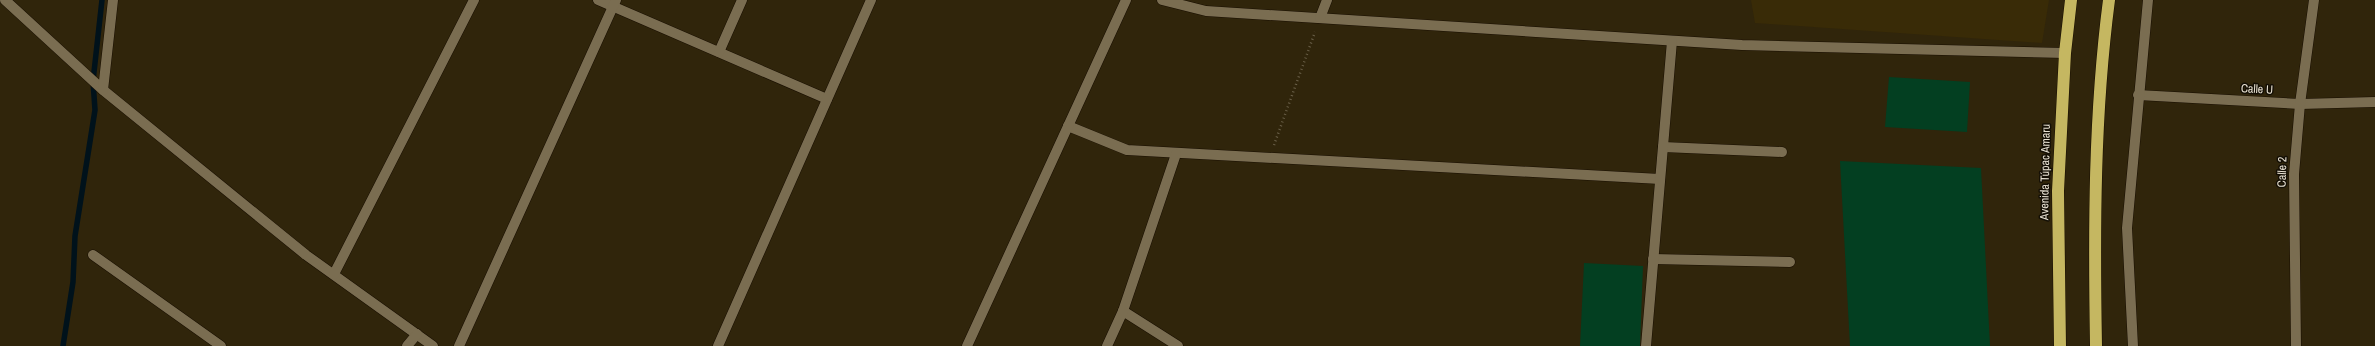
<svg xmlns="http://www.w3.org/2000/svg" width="2375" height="346" viewBox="0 0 2375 346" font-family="'Archivo Narrow',sans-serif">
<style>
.built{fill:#392b07}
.green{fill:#033f21}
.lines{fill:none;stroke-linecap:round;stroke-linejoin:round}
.stream{stroke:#00121b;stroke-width:5.5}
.street-casing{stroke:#180e00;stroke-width:11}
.highway-casing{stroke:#180e00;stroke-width:13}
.path{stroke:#695f48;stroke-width:2.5;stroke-dasharray:1 3;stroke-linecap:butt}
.street{stroke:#7a6d51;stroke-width:10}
.highway{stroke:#c5b761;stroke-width:12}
.labels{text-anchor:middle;stroke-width:3;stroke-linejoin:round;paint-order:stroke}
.street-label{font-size:12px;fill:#e8e1d2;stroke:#140f05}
</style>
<rect width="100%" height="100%" fill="#30250b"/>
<polygon class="built" points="1751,0 2049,0 2042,43 1755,23"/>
<g class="green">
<polygon points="1889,77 1970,82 1967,132 1885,127"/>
<polygon points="1840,161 1981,168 1990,346 1850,346"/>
<polygon points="1584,263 1643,266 1640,346 1580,346"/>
</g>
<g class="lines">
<polyline class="stream" points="63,346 73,282 75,236 95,110 93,81 102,0"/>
<g class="street-casing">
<g id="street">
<polyline points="5,0 103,90 306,255 433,346"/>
<polyline points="598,0 827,99"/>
<polyline points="1162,0 1206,11 1742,45 2065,53"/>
<polyline points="1320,18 1327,0"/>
<polyline points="719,52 742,0"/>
<polyline points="103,90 113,0"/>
<polyline points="2138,95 2300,104 2375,102"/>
<polyline points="1068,126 1127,150 1660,179"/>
<polyline points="1663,147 1782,152"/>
<polyline points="93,255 221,346"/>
<polyline points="1653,259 1790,262"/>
<polyline points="334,274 474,0"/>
<polyline points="1123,311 1178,346"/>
<polyline points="407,346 417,334"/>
<polyline points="459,346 616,0"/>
<polyline points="718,346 871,0"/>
<polyline points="967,346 1126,0"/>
<polyline points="1107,346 1123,311 1176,154"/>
<polyline points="1646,346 1672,41"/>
<polyline points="2133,346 2127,228 2148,0"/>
<polyline points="2296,346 2294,174 2300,104 2314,0"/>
</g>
</g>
<g class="highway-casing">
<g id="highway">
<polyline points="2060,346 2058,191 2065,53 2071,0"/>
<path d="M2096 346C2094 230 2094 115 2109 0"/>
</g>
</g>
<polyline class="path" points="1274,145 1315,32"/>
<use href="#street" class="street"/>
<use href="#highway" class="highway"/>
</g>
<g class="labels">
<g class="street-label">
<text transform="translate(2257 89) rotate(3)" y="4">Calle U</text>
<text transform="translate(2045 172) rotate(-89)" y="4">Avenida Túpac Amaru</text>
<text transform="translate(2282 172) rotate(-88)" y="4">Calle 2</text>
</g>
</g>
</svg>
